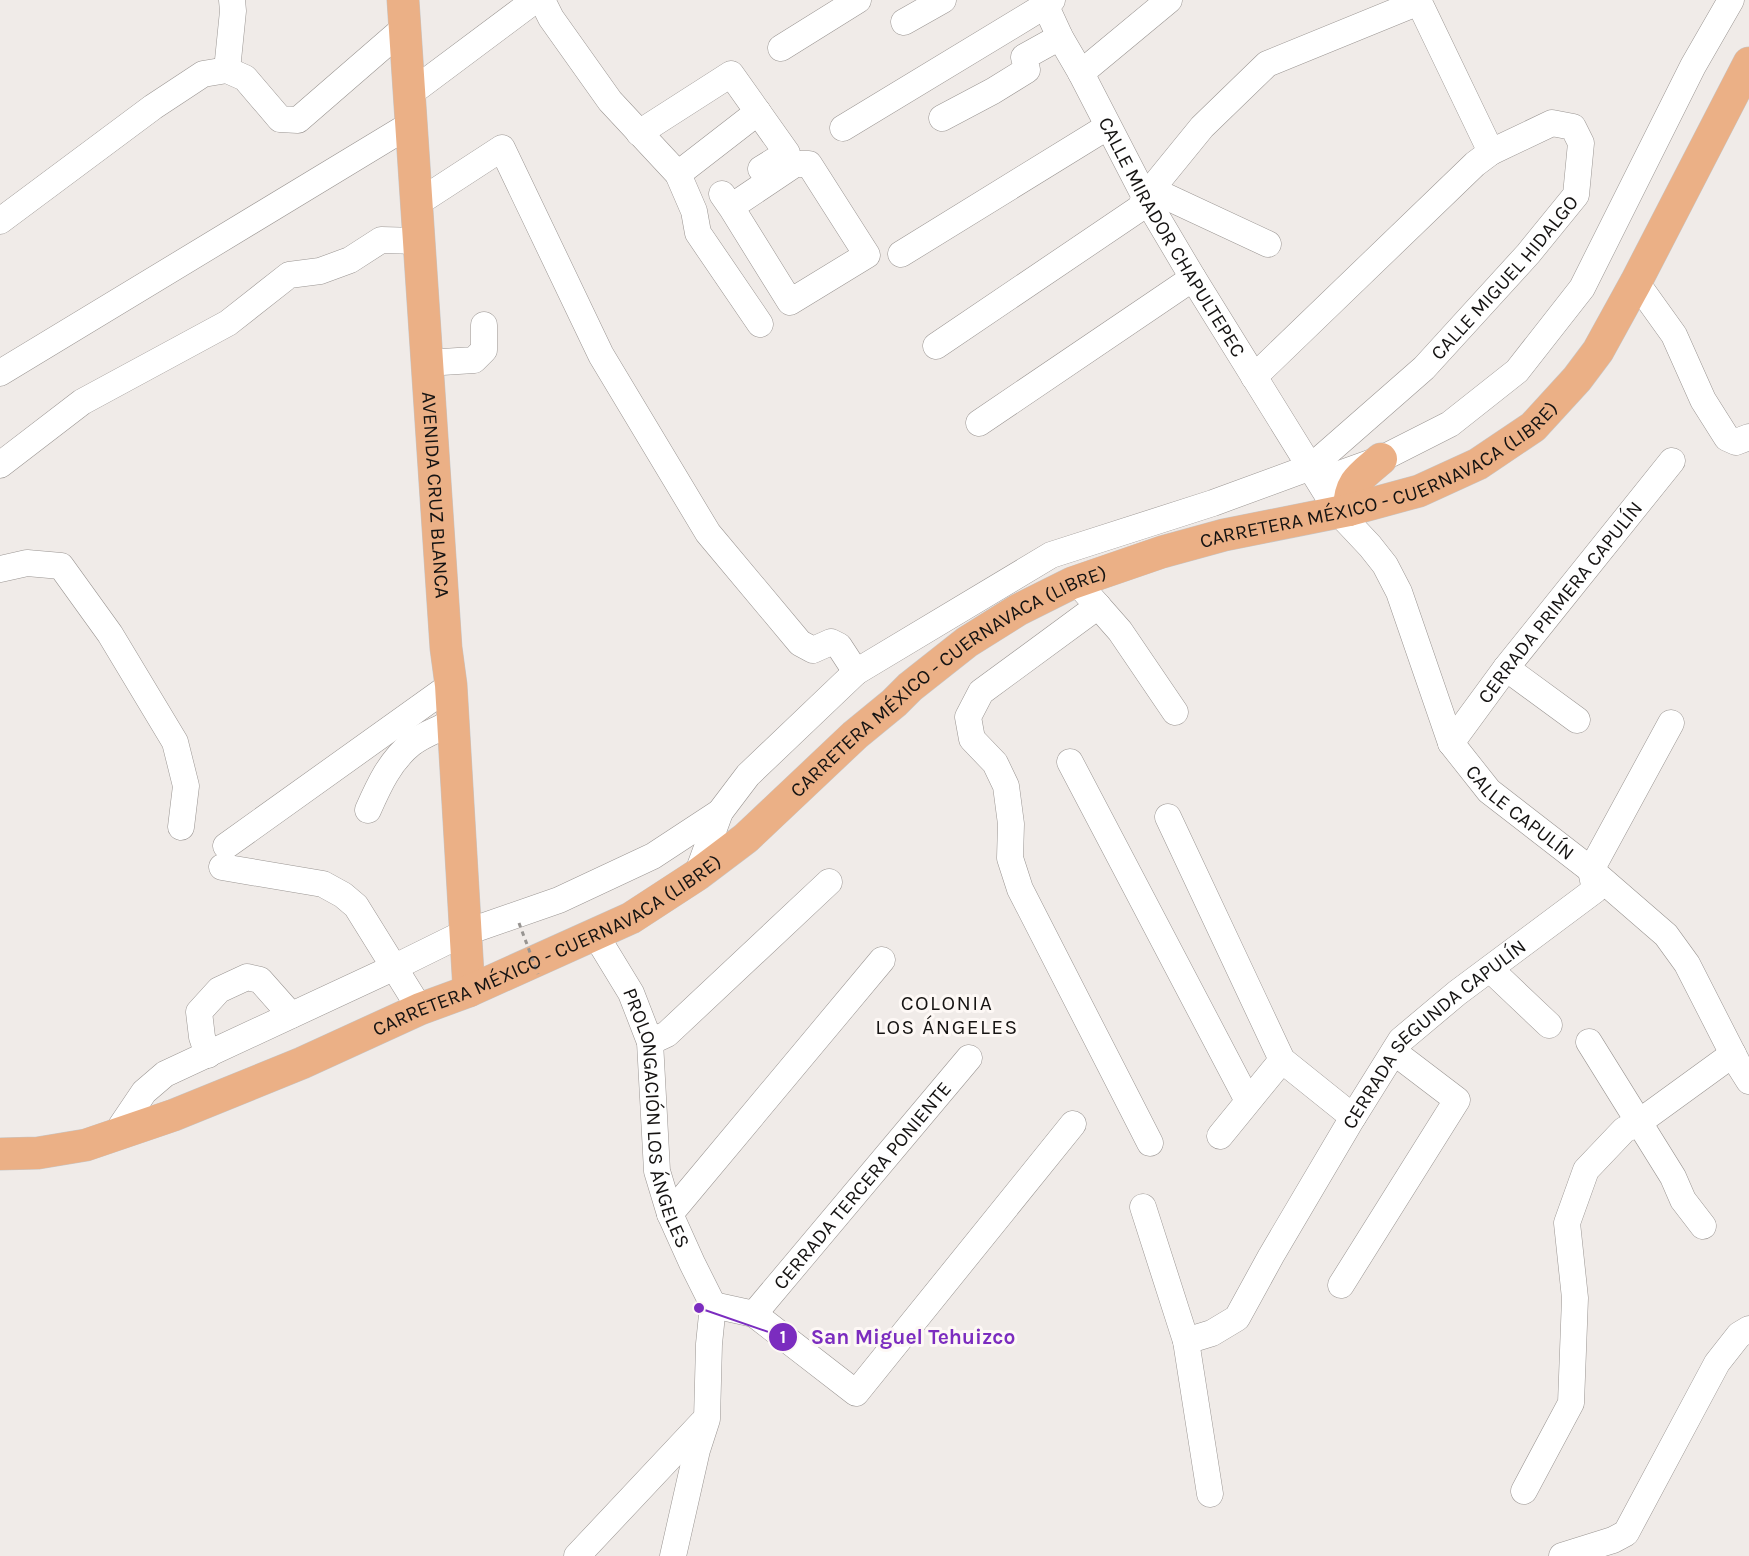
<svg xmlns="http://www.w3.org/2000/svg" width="1749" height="1556" viewBox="0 0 1749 1556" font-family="Karla,sans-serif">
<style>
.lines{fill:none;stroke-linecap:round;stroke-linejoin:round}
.minor-casing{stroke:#9a9592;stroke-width:27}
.major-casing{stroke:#c7c6c6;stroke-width:33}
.minor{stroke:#fff;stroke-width:26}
.major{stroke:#ebb086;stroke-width:32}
.path-bridge{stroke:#979491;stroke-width:3;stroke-dasharray:4.5 4.5;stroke-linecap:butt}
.labels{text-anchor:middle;stroke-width:6;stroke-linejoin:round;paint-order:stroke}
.street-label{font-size:20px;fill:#151312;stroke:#fdf8f5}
.neighbourhood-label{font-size:21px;letter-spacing:1.5px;fill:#151312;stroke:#fdf8f5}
.leader{fill:none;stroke:#7b2cbf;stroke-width:2}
.callout-dot{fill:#7b2cbf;stroke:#fdf8f5;stroke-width:2}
.mark-label{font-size:18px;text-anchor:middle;font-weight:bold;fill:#fff}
.callout-label{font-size:21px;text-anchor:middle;font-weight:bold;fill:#7b2cbf;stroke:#fdf8f5;stroke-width:6;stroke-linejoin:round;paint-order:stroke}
</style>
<rect width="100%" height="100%" fill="#f0ebe8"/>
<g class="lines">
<g class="minor-casing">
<g id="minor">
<polyline points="542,0 551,18 610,101 678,174 694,211 698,233 760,324"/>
<path id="s1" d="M1043 0 1060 37 1081 73 1145 197 1193 278 1338 512 1370 546 1385 565 1399 592 1451 743 1489 791 1591 870 1666 935 1687 964 1737 1062 1749 1081"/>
<polyline points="1418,0 1491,152"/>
<polyline points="904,22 943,0"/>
<polyline points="781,48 858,0"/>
<polyline points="227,70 233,11 232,0"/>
<polyline points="1081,73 1169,0"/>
<polyline points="408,95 535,0"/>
<polyline points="942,118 993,91 1027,70 1024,57 1060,37"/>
<polyline points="843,128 1046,5 1052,0"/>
<polyline points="639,133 731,74 787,153 761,169"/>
<polyline points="678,174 758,112"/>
<polyline points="1153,188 1165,196 1268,244"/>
<polyline points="722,194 731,207 790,302 867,255 809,164 795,164 731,207"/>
<polyline points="416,204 502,148 601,355 708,533 800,643 813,650 831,642 839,646 856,672"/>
<polyline points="0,221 153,107 203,74 227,70 245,78 280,119 298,120 403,29"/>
<polyline points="901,254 1107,127"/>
<polyline points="1636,282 1674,335 1703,400 1727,438 1736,442 1749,437"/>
<polyline points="936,346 1140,208 1145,197 1202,127 1267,64 1419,2"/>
<polyline points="426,363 474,360 484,350 484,325"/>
<polyline points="0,373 411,124"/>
<polyline points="979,423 1193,278"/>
<polyline points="0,465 82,402 228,323 289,275 320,271 350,260 381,240 419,241"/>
<polyline points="1320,481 1381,459 1450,424 1517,371 1582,288 1693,66 1731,0"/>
<polyline points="0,569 27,563 61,566 110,634 175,742 186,786 181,827"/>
<polyline points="1072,583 1081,587 1098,606 981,692 968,717 972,739 995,763 1006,786 1011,824 1010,858 1020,889 1150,1143"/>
<polyline points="1098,606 1120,631 1175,712"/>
<polyline points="1506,668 1577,720"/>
<path id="s2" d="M1451 743 1506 668 1672 461"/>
<polyline points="1070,762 1248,1101"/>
<path d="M368 810C379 785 390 761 411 744 423 734 440 729 453 722"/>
<polyline points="1168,817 1282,1060 1353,1117"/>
<polyline points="226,846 451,685"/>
<polyline points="222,867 323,884 343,895 356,906 420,1009"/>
<path id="s3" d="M697 875 720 812 748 775 856 672 1051 555 1213 503 1311 467 1424 368 1528 254 1576 195 1581 143 1573 127 1552 123 1491 152 1475 164 1254 377"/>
<path id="s4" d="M595 934 631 993 650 1042 657 1171 670 1214 692 1263 713 1305"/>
<polyline points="1491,970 1549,1025"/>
<polyline points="650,1042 667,1034 829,882"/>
<polyline points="1589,1042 1673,1177 1683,1200 1703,1226"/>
<polyline points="208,1055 202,1037 199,1012 219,990 247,977 260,980 291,1015"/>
<polyline points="115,1135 144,1092 165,1074 395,967 464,933 559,900 653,856 720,812"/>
<polyline points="1220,1136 1282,1060"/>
<polyline points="1143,1207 1186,1341 1210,1494"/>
<polyline points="670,1214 882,960"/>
<polyline points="1341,1285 1457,1100 1394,1052"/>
<polyline points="713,1305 754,1314 856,1393 1073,1124"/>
<path id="s5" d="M754 1314 969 1058"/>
<path id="s6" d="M1186 1341 1212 1333 1237 1318 1271 1256 1353 1117 1401 1040 1457 993 1595 890 1591 870 1671 723"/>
<polyline points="1524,1491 1571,1403 1575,1298 1567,1223 1586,1170 1624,1130 1638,1123 1733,1054"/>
<polyline points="577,1556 702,1423"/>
<polyline points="673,1556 697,1450 707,1419 709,1344 713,1305"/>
<polyline points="1562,1556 1613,1540 1626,1533 1717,1363 1739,1335 1749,1329"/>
</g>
</g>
<g class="major-casing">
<g id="major">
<path id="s7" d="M403 0 446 648 451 685 469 991"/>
<path d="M1349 510C1349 482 1361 476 1381 459"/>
<path id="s8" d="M0 1154 38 1153 86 1145 174 1115 302 1063 420 1009 469 991 631 918 697 875 746 838 855 735 894 703 910 687 967 642 1018 610 1072 583 1162 552 1224 535 1349 510 1419 491 1478 464 1533 427 1577 379 1598 351 1636 282 1749 63"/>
</g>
</g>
<use href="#minor" class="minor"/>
<use href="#major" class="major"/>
<polyline class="path-bridge" points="519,923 538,974"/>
</g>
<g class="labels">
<g class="street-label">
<text dy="7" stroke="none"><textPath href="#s1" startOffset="270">CALLE MIRADOR CHAPULTEPEC</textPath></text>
<text dy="7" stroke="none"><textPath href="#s3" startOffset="1036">CALLE MIGUEL HIDALGO</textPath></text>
<text dy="7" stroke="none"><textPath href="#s8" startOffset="1562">CARRETERA MÉXICO - CUERNAVACA (LIBRE)</textPath></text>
<text dy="7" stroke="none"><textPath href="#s7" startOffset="496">AVENIDA CRUZ BLANCA</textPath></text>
<text dy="7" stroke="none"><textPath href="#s2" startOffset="178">CERRADA PRIMERA CAPULÍN</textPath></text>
<text dy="7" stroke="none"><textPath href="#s8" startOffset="1076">CARRETERA MÉXICO - CUERNAVACA (LIBRE)</textPath></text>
<text dy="7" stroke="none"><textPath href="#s1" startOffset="951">CALLE CAPULÍN</textPath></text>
<text dy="7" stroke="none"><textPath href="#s8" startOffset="590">CARRETERA MÉXICO - CUERNAVACA (LIBRE)</textPath></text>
<text dy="7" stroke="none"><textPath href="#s6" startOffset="406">CERRADA SEGUNDA CAPULÍN</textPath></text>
<text dy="7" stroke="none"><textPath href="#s4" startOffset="198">PROLONGACIÓN LOS ÁNGELES</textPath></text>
<text dy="7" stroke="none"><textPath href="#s5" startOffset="168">CERRADA TERCERA PONIENTE</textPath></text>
</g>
<g class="neighbourhood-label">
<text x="947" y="1010">COLONIA<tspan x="947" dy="24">LOS ÁNGELES</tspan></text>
</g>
</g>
<path class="leader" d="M699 1308L783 1337"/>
<g class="callout-dot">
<circle cx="699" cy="1308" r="6"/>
<circle cx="783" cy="1337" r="15"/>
</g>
<g class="mark-label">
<text x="783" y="1343">1</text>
</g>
<g class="callout-label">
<text x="913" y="1344">San Miguel Tehuizco</text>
</g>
</svg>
